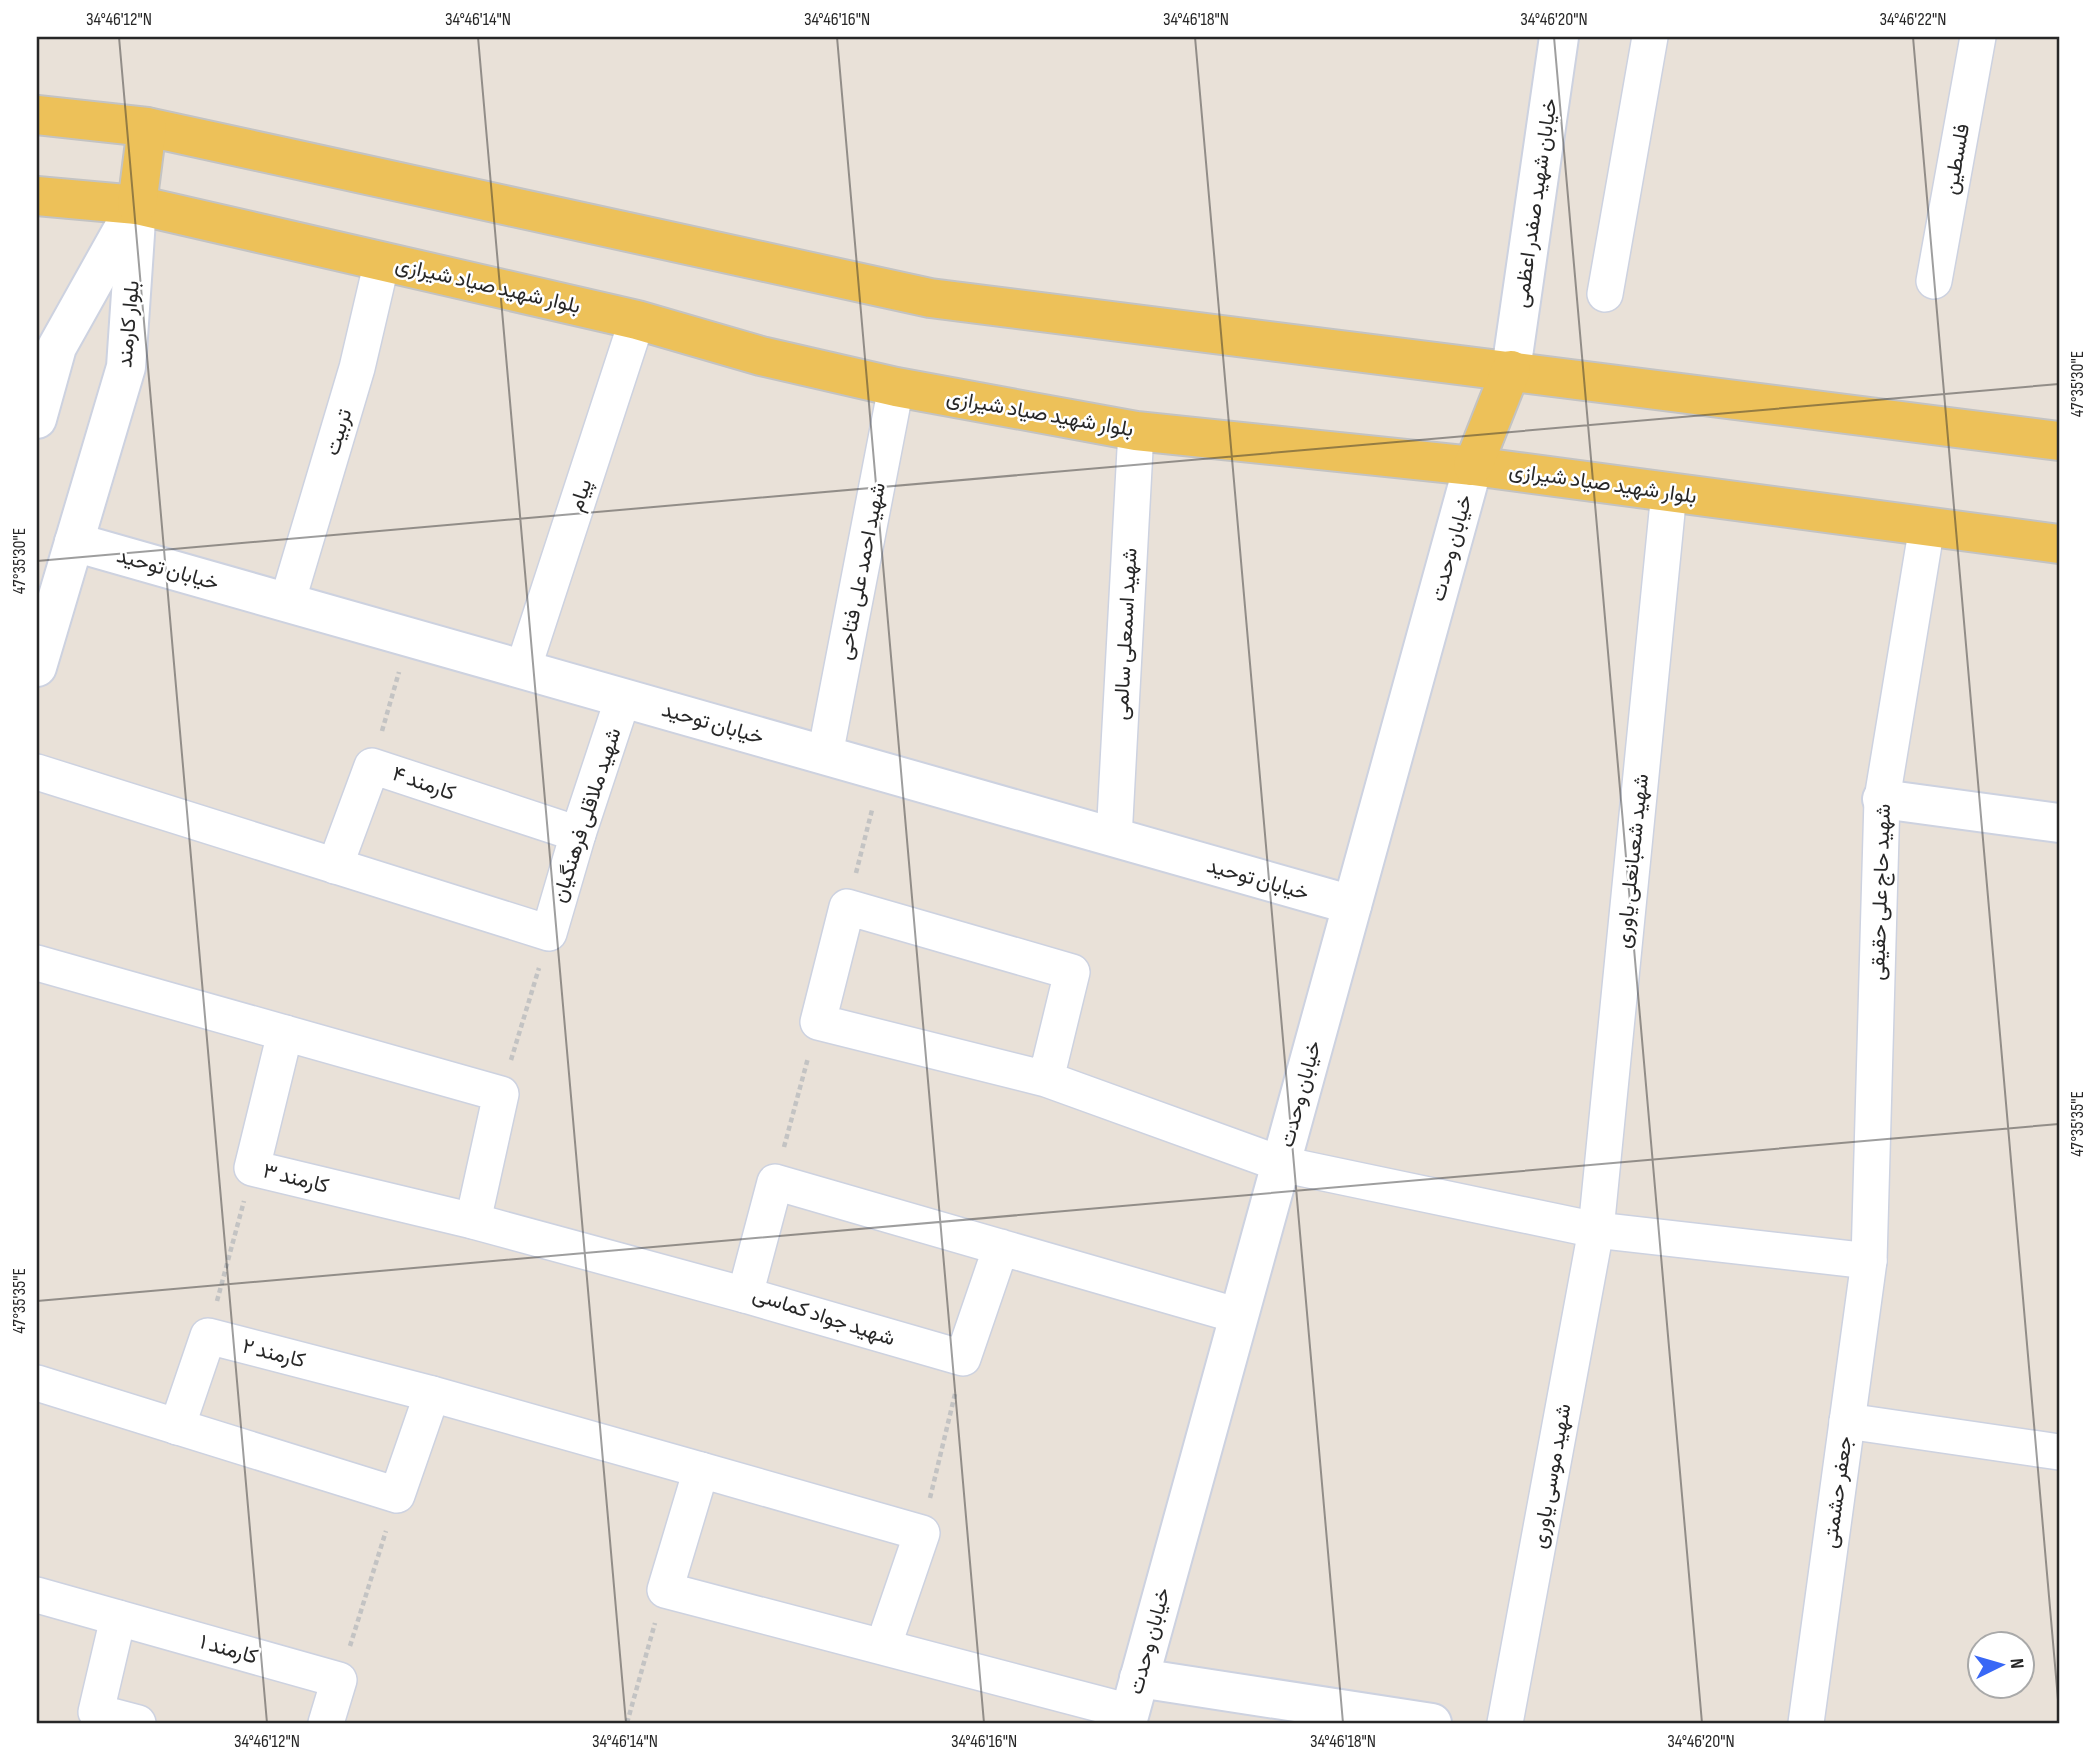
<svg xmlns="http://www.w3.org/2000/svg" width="2096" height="1760" viewBox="0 0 2096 1760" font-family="'Sofia Sans Condensed',Vazirmatn,sans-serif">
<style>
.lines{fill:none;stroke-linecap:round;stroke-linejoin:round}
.street-casing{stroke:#cdd2e0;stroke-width:38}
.secondary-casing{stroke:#cdd2e0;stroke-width:42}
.primary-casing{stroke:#c3c3c3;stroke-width:42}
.path{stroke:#c3c3c3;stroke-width:4.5;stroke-dasharray:5 3.5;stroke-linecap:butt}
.street{stroke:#fff;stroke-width:35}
.secondary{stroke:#fff;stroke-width:38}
.primary{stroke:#edc159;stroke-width:38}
.ticks{fill:none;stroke:#272727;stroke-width:2;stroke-opacity:0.45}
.labels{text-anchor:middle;stroke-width:5;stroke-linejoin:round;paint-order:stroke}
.street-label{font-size:21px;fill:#272727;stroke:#fff}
.neatline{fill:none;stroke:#272727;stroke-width:2.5}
.ticks-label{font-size:18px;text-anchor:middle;fill:#272727}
</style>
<rect width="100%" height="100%" fill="#e9e1d8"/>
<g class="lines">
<g class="street-casing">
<g id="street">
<polyline points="1934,281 1978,37"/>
<polyline points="1605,294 1650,37"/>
<polyline points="287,603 357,368 382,261"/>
<polyline points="523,669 637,320"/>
<polyline points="825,755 896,387"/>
<polyline points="37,772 549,933 578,834 623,698"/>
<polyline points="1114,838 1136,431"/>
<polyline points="335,866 372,766 578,834"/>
<polyline points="37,963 501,1094 473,1221"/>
<polyline points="285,1033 252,1168 473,1221 745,1295"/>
<polyline points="1046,1079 1072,972 847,907 818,1022 1046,1079 1281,1164 1596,1230 1869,1261"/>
<polyline points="1001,1247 963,1358 745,1295 775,1182 1239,1316"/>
<polyline points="37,1383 397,1495 432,1394"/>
<polyline points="1847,1421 2059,1452"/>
<polyline points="177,1427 208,1336 432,1394 701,1470"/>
<polyline points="37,1595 339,1680 326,1723"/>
<polyline points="118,1618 96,1712 138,1723"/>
<polyline points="883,1647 922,1533 701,1470 665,1590 1130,1712"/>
<polyline points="1505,1723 1596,1230 1669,492"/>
<polyline points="1806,1723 1869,1261 1882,799 1927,526"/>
</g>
</g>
<g class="secondary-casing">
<g id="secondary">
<polyline points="1511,370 1559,37"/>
<polyline points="37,419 57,347 132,213"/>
<polyline points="74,542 1352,905"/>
<polyline points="37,667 126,367 137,205"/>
<polyline points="1882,799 2059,823"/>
<polyline points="1139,1678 1432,1723"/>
<polyline points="1127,1723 1473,466"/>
</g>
</g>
<g class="primary-casing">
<g id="primary">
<polyline points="37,115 147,127 930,298 2059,441"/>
<polyline points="37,196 137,205 637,320 761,356 896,387 1136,431 1473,466 2059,544"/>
<polyline points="137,205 147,127"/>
<polyline points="1473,466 1511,370"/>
</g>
</g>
<g class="path">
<polyline points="382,731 399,672"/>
<polyline points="856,873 872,810"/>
<polyline points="511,1060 539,968"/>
<polyline points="784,1147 808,1058"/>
<polyline points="217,1301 244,1201"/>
<polyline points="930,1498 955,1394"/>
<polyline points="350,1646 386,1531"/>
<polyline points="627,1723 655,1623"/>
</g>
<use href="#street" class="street"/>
<use href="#secondary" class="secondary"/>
<use href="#primary" class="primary"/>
</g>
<path class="ticks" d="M119 37 267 1723M478 37 626 1723M837 37 984 1723M1195 37 1343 1723M1554 37 1702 1723M1913 37 2059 1711M37 561 2059 384M37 1301 2059 1124"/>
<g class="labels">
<g class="street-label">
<text transform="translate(1956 159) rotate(-80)" y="7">فلسطین</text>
<text transform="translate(1535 203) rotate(-82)" y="7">خیابان شهید صفدر اعظمی</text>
<text transform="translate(488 285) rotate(13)" y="7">بلوار شهید صیاد شیرازی</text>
<text transform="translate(128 324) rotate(-85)" y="7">بلوار کارمند</text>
<text transform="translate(1040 413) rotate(10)" y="7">بلوار شهید صیاد شیرازی</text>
<text transform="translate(338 432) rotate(-73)" y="7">تربیت</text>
<text transform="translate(1603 483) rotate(8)" y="7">بلوار شهید صیاد شیرازی</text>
<text transform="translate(580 495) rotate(-72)" y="7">پیام</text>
<text transform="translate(1451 548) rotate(-75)" y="7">خیابان وحدت</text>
<text transform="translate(168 569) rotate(16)" y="7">خیابان توحید</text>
<text transform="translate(861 571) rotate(-79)" y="7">شهید احمد علی فتاحی</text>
<text transform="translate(1125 634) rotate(-87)" y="7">شهید اسمعلی سالمی</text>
<text transform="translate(713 723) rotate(16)" y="7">خیابان توحید</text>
<text transform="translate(424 783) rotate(19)" y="7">کارمند ۴</text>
<text transform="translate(586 815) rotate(-72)" y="7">شهید ملاقلی فرهنگیان</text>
<text transform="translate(1632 861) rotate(-84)" y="7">شهید شعبانعلی یاوری</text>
<text transform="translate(1258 879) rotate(16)" y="7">خیابان توحید</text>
<text transform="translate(1880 892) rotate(-88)" y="7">شهید حاج علی حقیقی</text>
<text transform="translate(1300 1094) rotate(-75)" y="7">خیابان وحدت</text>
<text transform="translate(296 1178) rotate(14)" y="7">کارمند ۳</text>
<text transform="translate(824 1316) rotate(18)" y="7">شهید جواد کماسی</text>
<text transform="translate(274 1353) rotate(14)" y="7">کارمند ۲</text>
<text transform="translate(1551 1476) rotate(-80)" y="7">شهید موسی یاوری</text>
<text transform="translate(1837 1492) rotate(-82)" y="7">جعفر حشمتی</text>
<text transform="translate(1149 1641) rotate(-75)" y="7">خیابان وحدت</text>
<text transform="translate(229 1649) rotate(16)" y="7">کارمند ۱</text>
</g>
</g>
<rect width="2096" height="1760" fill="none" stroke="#ffffff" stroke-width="77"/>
<g transform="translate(2001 1665) rotate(85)"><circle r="33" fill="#ffffff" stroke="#a9a9a9" stroke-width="2"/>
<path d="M0-5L12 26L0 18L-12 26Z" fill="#3867f6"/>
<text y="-10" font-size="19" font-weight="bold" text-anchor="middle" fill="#272727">N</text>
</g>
<rect x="38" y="38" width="2020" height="1684" class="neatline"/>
<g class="ticks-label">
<text x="119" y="25">34°46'12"N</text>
<text x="478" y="25">34°46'14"N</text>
<text x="837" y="25">34°46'16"N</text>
<text x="1196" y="25">34°46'18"N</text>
<text x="1554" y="25">34°46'20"N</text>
<text x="1913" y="25">34°46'22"N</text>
<text transform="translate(2077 384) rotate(-90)" y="6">47°35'30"E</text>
<text transform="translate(19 561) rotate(-90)" y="6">47°35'30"E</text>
<text transform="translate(2077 1124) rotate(-90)" y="6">47°35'35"E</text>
<text transform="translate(19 1301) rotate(-90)" y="6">47°35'35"E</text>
<text x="267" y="1747">34°46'12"N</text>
<text x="625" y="1747">34°46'14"N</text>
<text x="984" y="1747">34°46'16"N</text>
<text x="1343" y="1747">34°46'18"N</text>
<text x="1701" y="1747">34°46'20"N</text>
</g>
</svg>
